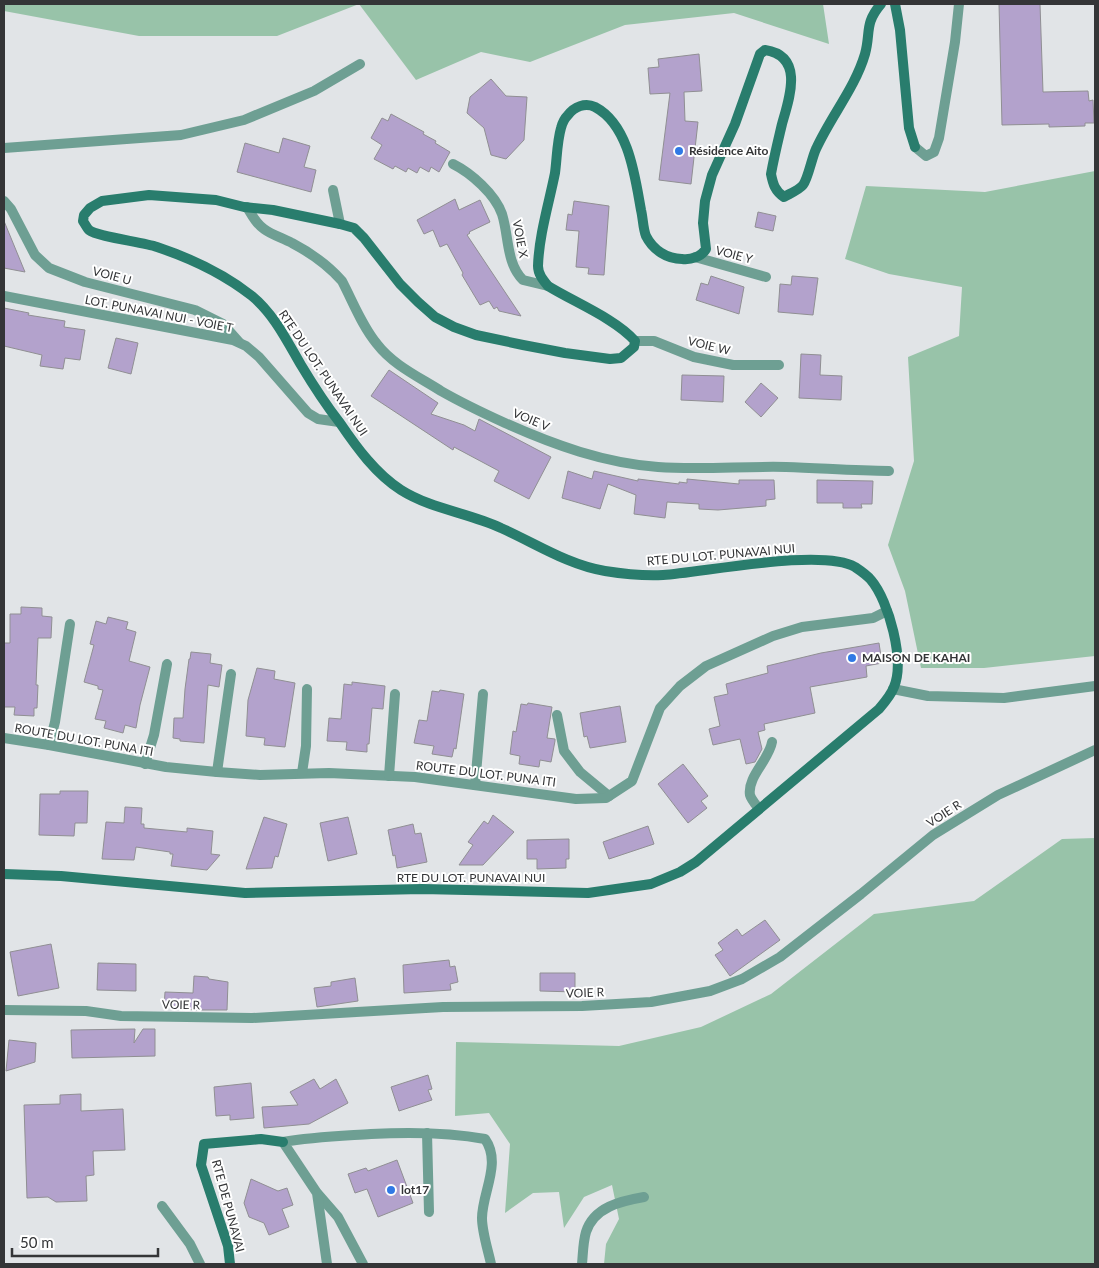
<svg xmlns="http://www.w3.org/2000/svg" width="1099" height="1268" viewBox="0 0 1099 1268" font-family="Lato,sans-serif">
<style>
.green{fill:#98c3a9}
.building{fill:#b3a2cc;stroke:#908f93}
.lines{fill:none;stroke-linecap:round;stroke-linejoin:round}
.street{stroke:#6e9f93;stroke-width:10}
.secondary{stroke:#297d6d;stroke-width:10}
.poi-dot{fill:#3079e5;stroke:#fff;stroke-width:2}
.labels{text-anchor:middle;stroke-width:4;stroke-linejoin:round;paint-order:stroke}
.poi-label{font-size:12px;font-weight:bold;fill:#343537;stroke:#fff;text-anchor:start}
.street-label{font-size:12px;fill:#343537;stroke:#fff}
</style>
<rect width="100%" height="100%" fill="#e1e4e7"/>
<g class="green">
<polygon points="4,4 823,4 829,44 734,13 625,25 530,62 481,52 416,80 359,4 277,36 139,36 4,11"/>
<polygon points="1095,171 1095,656 984,668 921,668 905,591 888,545 914,461 908,357 959,336 962,287 889,274 845,259 866,186 985,192"/>
<polygon points="1095,838 1095,1264 604,1264 606,1244 619,1219 612,1185 584,1197 564,1228 559,1192 533,1193 505,1213 510,1144 489,1113 455,1116 456,1042 619,1046 701,1027 771,994 874,914 974,901 1062,839"/>
</g>
<g class="building">
<polygon points="999,4 1040,4 1043,92 1088,91 1089,101 1093,100 1094,123 1085,123 1085,126 1049,127 1049,124 1002,125"/>
<polygon points="699,54 702,91 684,92 685,121 698,122 691,184 659,180 670,93 650,94 648,68 659,67 658,59"/>
<polygon points="491,79 506,96 527,97 524,140 506,159 491,155 484,128 467,113 470,97"/>
<polygon points="391,114 424,132 423,134 436,141 435,143 450,152 439,172 431,167 429,172 420,167 417,173 408,168 406,172 395,166 393,169 374,159 382,145 371,138 382,118 388,121"/>
<polygon points="283,138 310,146 304,167 316,170 311,192 237,172 245,143 279,153"/>
<polygon points="455,199 459,210 480,200 490,222 469,232 470,233 467,235 521,316 499,311 497,307 494,309 489,301 480,305 462,275 463,273 447,244 440,247 433,230 424,234 417,220"/>
<polygon points="574,201 609,206 604,275 588,274 589,268 576,267 579,231 566,230 568,214 572,215"/>
<polygon points="758,212 776,216 773,231 755,227"/>
<polygon points="4,221 25,272 4,268"/>
<polygon points="711,276 744,287 739,314 696,300 701,283 708,285"/>
<polygon points="792,276 818,278 813,315 778,312 780,284 791,285"/>
<polygon points="4,308 29,313 28,315 65,321 64,327 85,330 80,360 65,358 63,369 40,366 42,355 4,346"/>
<polygon points="116,338 138,343 131,374 108,368"/>
<polygon points="801,354 821,355 820,375 842,376 841,400 799,398"/>
<polygon points="389,370 438,403 431,414 464,425 475,431 479,419 551,457 529,499 494,481 499,471 454,447 453,450 371,396"/>
<polygon points="682,375 724,376 723,402 681,400"/>
<polygon points="761,383 778,398 761,417 745,402"/>
<polygon points="568,471 592,479 594,471 638,481 638,479 679,484 679,482 687,483 687,479 739,484 739,480 774,480 775,499 766,500 766,506 718,510 699,509 699,504 667,502 665,518 634,514 636,495 608,484 600,509 562,498"/>
<polygon points="817,480 873,481 872,504 861,504 862,508 843,508 843,503 817,503"/>
<polygon points="21,607 42,608 42,616 52,617 51,638 38,638 36,685 38,685 37,708 34,708 34,716 14,715 15,707 4,707 4,643 10,643 10,614 21,614"/>
<polygon points="108,617 128,622 126,629 136,632 129,661 150,667 140,705 136,728 125,725 123,733 104,728 106,721 95,719 103,690 98,689 98,686 84,682 94,645 90,644 96,621 106,624"/>
<polygon points="879,643 882,663 866,666 867,677 810,687 815,713 764,724 765,730 758,732 762,749 755,762 746,764 740,739 713,745 709,729 720,726 714,697 728,694 726,684 768,673 767,666 821,653"/>
<polygon points="191,652 211,654 210,663 222,665 219,687 208,685 204,743 180,741 180,739 173,738 174,718 183,718 185,689 189,659 190,659"/>
<polygon points="257,668 275,671 274,679 295,683 285,747 264,745 265,738 246,736 248,700"/>
<polygon points="352,682 385,686 383,709 372,708 369,744 367,744 367,752 346,750 347,742 327,741 329,718 341,719 344,684 352,685"/>
<polygon points="440,690 464,694 456,749 454,748 452,757 432,754 434,746 414,743 419,720 427,721 432,691 439,692"/>
<polygon points="528,703 552,707 547,738 555,739 555,741 551,762 540,760 539,767 519,764 520,756 510,754 513,731 516,732 521,704 527,705"/>
<polygon points="620,706 626,742 590,748 587,736 584,737 580,713"/>
<polygon points="683,764 708,796 701,801 707,808 688,823 658,784"/>
<polygon points="60,791 88,791 87,823 75,823 74,836 39,835 40,794 60,794"/>
<polygon points="125,807 142,808 141,824 144,824 144,828 187,832 187,828 213,831 211,854 220,855 207,870 171,866 173,854 170,854 170,852 136,847 134,860 102,859 106,822 124,823"/>
<polygon points="493,815 514,832 483,865 459,865 473,845 468,842 484,821 488,824"/>
<polygon points="264,817 287,824 278,857 275,856 272,868 246,869"/>
<polygon points="348,817 357,854 328,861 320,823"/>
<polygon points="413,824 415,834 421,833 427,862 397,868 395,855 393,856 388,830"/>
<polygon points="648,826 654,844 609,859 603,842"/>
<polygon points="569,839 569,859 566,859 566,868 537,869 537,859 527,859 527,840"/>
<polygon points="765,920 780,940 730,976 715,955 723,950 718,943 737,929 742,936"/>
<polygon points="51,944 59,988 18,996 10,952"/>
<polygon points="449,960 450,967 455,966 458,982 450,984 451,990 404,993 403,965"/>
<polygon points="98,963 136,964 136,991 97,990"/>
<polygon points="540,973 575,973 575,992 540,991"/>
<polygon points="194,976 208,977 209,979 228,982 227,1010 196,1010 164,1007 165,992 193,993"/>
<polygon points="355,978 358,1001 317,1007 314,988 331,986 331,982"/>
<polygon points="135,1029 134,1043 143,1029 155,1029 155,1056 72,1058 71,1030"/>
<polygon points="9,1040 36,1043 35,1062 6,1071"/>
<polygon points="428,1075 432,1089 428,1090 432,1100 399,1111 391,1087"/>
<polygon points="314,1079 320,1089 336,1079 348,1103 309,1124 264,1128 262,1107 298,1105 290,1092"/>
<polygon points="251,1083 254,1118 230,1120 230,1115 216,1116 214,1087"/>
<polygon points="81,1094 81,1111 123,1109 125,1150 93,1151 94,1175 86,1176 87,1201 56,1202 48,1197 27,1198 24,1105 60,1104 60,1095"/>
<polygon points="397,1160 413,1203 378,1217 367,1189 355,1193 348,1174 366,1168 368,1171"/>
<polygon points="251,1179 278,1191 287,1188 293,1205 282,1209 289,1227 269,1235 264,1223 249,1217 244,1203"/>
</g>
<g class="lines">
<g class="street">
<polyline points="915,147 926,156 934,152 939,138 955,42 959,4"/>
<polyline points="4,148 181,135 244,120 314,91 360,64"/>
<path d="M453 164C471 173 495 194 502 214 509 236 506 263 523 280L548 286"/>
<polyline points="333,190 340,224"/>
<polyline points="4,201 11,209 35,255 49,268 85,282 195,310 223,324 239,342"/>
<path d="M247 207C252 215 256 224 264 229 272 235 283 238 292 243 311 253 328 265 342 281 353 302 362 326 377 344 393 365 419 377 441 391 462 403 483 413 505 423 554 445 604 463 658 467 700 470 744 466 786 467 821 468 854 471 889 471"/>
<polyline points="695,257 766,277"/>
<polyline points="4,296 233,340 246,346 259,357 308,413 318,419 339,422"/>
<polyline points="635,341 654,341 694,357 733,365 779,365"/>
<polyline points="893,689 928,696 1004,698 1095,686"/>
<polyline points="557,715 564,751 580,772 609,796"/>
<polyline points="4,738 49,745 166,767 217,772 260,775 329,773 415,777 576,799 606,798 632,781 660,708 680,686 706,666 773,636 802,627 873,618 887,611"/>
<polyline points="49,745 55,722 70,624"/>
<polyline points="145,764 154,735 167,664"/>
<polyline points="217,772 231,674"/>
<polyline points="302,773 306,746 307,689"/>
<polyline points="389,776 395,694"/>
<polyline points="475,785 483,694"/>
<path d="M759 809C756 805 751 799 750 795 747 777 769 760 772 742"/>
<polyline points="4,1010 86,1011 121,1016 252,1018 443,1007 582,1006 651,1002 710,991 742,979 780,957 861,894 933,835 998,795 1095,750"/>
<polyline points="427,1133 429,1212"/>
<polyline points="318,1194 338,1217 363,1264"/>
<polyline points="162,1206 190,1244 200,1264"/>
<path d="M327 1264 317 1193 283 1142C312 1137 341 1136 371 1134 409 1132 447 1132 485 1139 502 1163 482 1193 482 1218 482 1232 488 1250 491 1264"/>
<path d="M582 1264C583 1254 583 1242 586 1232 594 1207 621 1201 644 1197"/>
</g>
<g class="secondary">
<polyline points="895,4 900,30 909,128 915,147"/>
<path d="M4 874 61 876 245 893 422 889 588 893 651 884 680 872 696 862 879 709C885 702 891 695 894 687 905 661 889 601 871 580 867 575 861 571 855 567 822 548 705 572 663 575 644 576 624 574 605 571 568 565 535 543 501 528 469 513 431 509 401 490 376 474 357 448 340 423 326 405 313 385 301 365 287 341 274 314 252 296 224 274 190 258 157 247 143 242 98 237 89 230 87 228 85 224 83 221L84 215 90 208 102 201 149 195 216 200 244 207 273 210 340 224 354 228 364 238 400 284 418 302 435 317 454 327 476 335 523 345 565 353 610 359 621 358 634 347 635 341C616 319 574 302 548 286 543 280 538 274 538 266 539 235 549 203 555 173 557 158 557 142 561 128 562 124 565 118 568 115 574 107 585 102 595 107 629 125 635 177 641 210 643 218 643 229 646 236 653 250 667 259 682 259 691 260 701 257 706 249L703 223 705 201 712 175 735 124 760 54 765 50C805 56 789 99 782 124 778 141 774 157 771 174 773 184 775 191 784 197 789 194 799 190 803 185 808 179 812 157 816 149 831 116 855 88 865 54 871 32 864 24 881 4"/>
<polyline points="230,1264 228,1246 201,1165 204,1144 261,1139 283,1142"/>
</g>
</g>
<g class="poi-dot">
<circle cx="679" cy="151" r="5"/>
<circle cx="852" cy="658" r="5"/>
<circle cx="391" cy="1190" r="5"/>
</g>
<g class="labels">
<g class="poi-label">
<text x="689" y="155">Résidence Aito</text>
<text x="862" y="662">MAISON DE KAHAI</text>
<text x="401" y="1194">lot17</text>
</g>
<g class="street-label">
<text transform="translate(520 239) rotate(79)" y="4">VOIE X</text>
<text transform="translate(734 255) rotate(15)" y="4">VOIE Y</text>
<text transform="translate(112 276) rotate(15)" y="4">VOIE U</text>
<text transform="translate(159 314) rotate(11)" y="4">LOT. PUNAVAI NUI - VOIE T</text>
<text transform="translate(709 346) rotate(14)" y="4">VOIE W</text>
<text transform="translate(323 373) rotate(56)" y="4">RTE DU LOT. PUNAVAI NUI</text>
<text transform="translate(531 420) rotate(23)" y="4">VOIE V</text>
<text transform="translate(721 555) rotate(-5)" y="4">RTE DU LOT. PUNAVAI NUI</text>
<text transform="translate(84 740) rotate(10)" y="4">ROUTE DU LOT. PUNA ITI</text>
<text transform="translate(486 774) rotate(7)" y="4">ROUTE DU LOT. PUNA ITI</text>
<text transform="translate(944 814) rotate(-33)" y="4">VOIE R</text>
<text x="471" y="882">RTE DU LOT. PUNAVAI NUI</text>
<text transform="translate(585 993) rotate(-2)" y="4">VOIE R</text>
<text transform="translate(181 1005) rotate(1)" y="4">VOIE R</text>
<text transform="translate(228 1206) rotate(75)" y="4">RTE DE PUNAVAI</text>
</g>
</g>
<rect width="1099" height="1268" fill="none" stroke="#343537" stroke-width="10"/>
<path d="M12 1248v8h146v-8" fill="none" stroke="#343537" stroke-width="2.5"/>
<text x="20" y="1248" font-size="15" fill="#343537" stroke="#ffffff" stroke-width="4" paint-order="stroke">50 m</text>
</svg>
